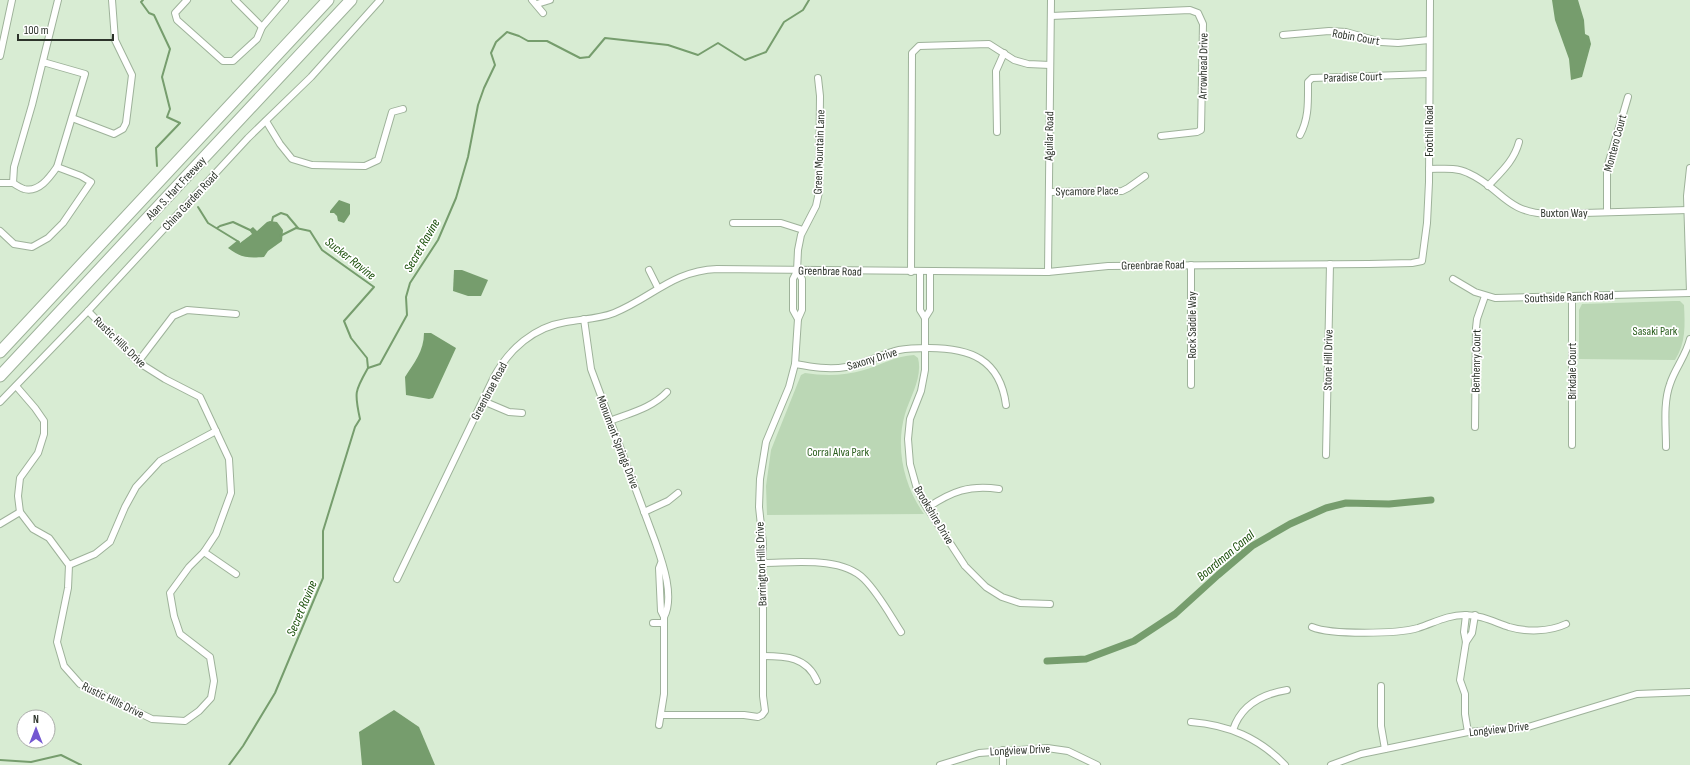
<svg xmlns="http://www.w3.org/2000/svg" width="1690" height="765" viewBox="0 0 1690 765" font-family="'Sofia Sans Condensed',sans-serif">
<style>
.green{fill:#bbd7b5}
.water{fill:#769d6d}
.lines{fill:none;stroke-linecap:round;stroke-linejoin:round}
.stream{stroke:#769d6d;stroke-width:2}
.canal{stroke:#769d6d;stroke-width:7}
.street-casing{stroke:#9eb29a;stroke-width:8}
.highway-casing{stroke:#9eb29a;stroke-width:13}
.street{stroke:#fff;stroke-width:6}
.highway{stroke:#fff;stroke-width:11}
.labels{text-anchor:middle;stroke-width:3.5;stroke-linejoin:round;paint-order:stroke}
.street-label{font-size:12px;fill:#2c332a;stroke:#fff}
.park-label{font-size:12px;fill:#295d1c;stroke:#fff}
.water-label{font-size:13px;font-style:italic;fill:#174d06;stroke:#fff}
</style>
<rect width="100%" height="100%" fill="#d8ecd3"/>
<g class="green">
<path d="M1674 301H1680L1684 305C1685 325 1686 343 1675 360L1579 359V310L1582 304Z"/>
<path d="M914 355 918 358C923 377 910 397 905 414 895 448 904 486 924 514L767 515 766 486 771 450 801 375 805 373C824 376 844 376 864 370 881 365 896 356 914 355Z"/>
</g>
<g class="water">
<polygon points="1552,0 1578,0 1584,20 1585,34 1589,36 1591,44 1582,77 1571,80 1569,59 1555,20"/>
<polygon points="339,200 350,204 350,214 344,223 338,221 337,216 334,213 330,213 330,211"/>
<path d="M270 221 277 222 283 230 282 241 268 251 264 257C248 258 241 258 228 248L238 240 240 243 252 234 249 230 253 227 257 231 267 222Z"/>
<polygon points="454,270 462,270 488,280 481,296 468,296 453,291"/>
<path d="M424 333H431L456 348 433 398 429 399 406 395 405 377C414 363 424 351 424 333Z"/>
<polygon points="394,710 419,727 435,765 362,765 359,732"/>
</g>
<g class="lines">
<g class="stream">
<polyline points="143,0 141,2 149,13 154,15 170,49 162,77 170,109 167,117 180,123 156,148 157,166"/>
<polyline points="198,207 208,223 239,242"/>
<polyline points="272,221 273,217 281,213 287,215 298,228"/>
<polyline points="217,228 220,226 233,222 250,230"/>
<polyline points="280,236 296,228 310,231 322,250 374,287 344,321 351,338 367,358 368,368"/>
<polyline points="0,760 31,762 61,755 81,765"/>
<path d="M229 765 243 746 275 693 323 578V531L355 427 360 419C354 392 355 391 368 368L380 364 407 315 406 297 410 283 438 240 456 198 468 157 478 105 484 88 495 65 491 53 496 42 507 32 519 36 528 41H547L580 58 589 57 605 38 668 45 698 55 718 43 745 60 766 52 784 22 803 10 809 0"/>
</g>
<polyline class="canal" points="1047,661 1086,659 1134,641 1175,614 1218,575 1252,546 1290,524 1326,508 1346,503 1389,504 1431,500"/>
<g class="street-casing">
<g id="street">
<polyline points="187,0 175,13 177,20 223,61 233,61 257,39 262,27 285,0"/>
<polyline points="235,0 262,27"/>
<polyline points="532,0 543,13"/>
<polyline points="537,4 550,0"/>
<polyline points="1051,16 1190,10 1198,13 1203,24 1201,130 1197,132 1161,136"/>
<polyline points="1283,35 1329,31 1346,32 1381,42 1398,43 1429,40"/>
<polyline points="0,56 12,0"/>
<path d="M43 62 85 74 57 167C50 177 39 193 24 189 21 188 16 185 13 183L14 167 32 105 58 0"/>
<polyline points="72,118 114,134 123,129 126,123 132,75 115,40 112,0"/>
<polyline points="266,121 280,144 292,159 312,165 365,166 378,160 392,112 403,109"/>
<polyline points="997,132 996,71 1004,53"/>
<path d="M1300 135C1309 118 1308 102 1308 82L1312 78 1429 74"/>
<polyline points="1690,168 1687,196 1690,292"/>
<path d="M1429 169C1442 169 1456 167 1468 173 1502 188 1505 213 1549 214L1688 210"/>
<polyline points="0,183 13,183"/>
<path d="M1488 186C1501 172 1514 161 1519 142"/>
<polyline points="1049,192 1122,191 1128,188 1145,176"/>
<polyline points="1607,212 1607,168 1628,97"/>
<polyline points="733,223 781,223 803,230"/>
<polyline points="0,231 14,244 32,247 48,238 63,223 91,182 81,176 57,167"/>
<polyline points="1191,265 1191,385"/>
<polyline points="649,270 658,288"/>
<polyline points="911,272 912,53 919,46 989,44 1014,60 1028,64 1050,65"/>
<polyline points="920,272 920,310 925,318 925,370 921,391 910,419 908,439 910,464 917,489 924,503 965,566 986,587 1002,597 1020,603 1050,604"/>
<polyline points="1048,272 1051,0"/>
<polyline points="1453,279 1475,292 1495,298 1690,293"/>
<polyline points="925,318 930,310 930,272"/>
<path d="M584 319 591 369 655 541C662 561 675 596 664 617V694L659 725"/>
<polyline points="798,319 793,310 793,279 797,271 798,250 801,235 816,206 819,192 820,96 818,78"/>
<polyline points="138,362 173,316 187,310 236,314"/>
<path d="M795 364C812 367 829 370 846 367 865 364 881 354 899 350 909 348 919 348 929 348 970 348 1000 359 1006 405"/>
<polyline points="16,386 35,408 44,421 44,434 38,453 20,478 18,496 20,512 33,529 49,538 69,565 68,588 57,642 64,666 80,684 152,719 185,721 199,711 211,698 214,681 210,657 180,634 174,616 170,593 189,567 204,552 216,534 231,493 229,459 200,397 165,379 138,362 88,311"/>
<polyline points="483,401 509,412 522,413"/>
<polyline points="0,402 88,311 248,138 311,77 380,0"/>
<path d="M610 421C630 413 652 408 667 392"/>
<polyline points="1475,427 1476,328 1477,319 1485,296"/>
<polyline points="1572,445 1572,297"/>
<path d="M1666 447C1666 427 1663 403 1670 384 1675 368 1686 356 1690 339"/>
<polyline points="1326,455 1330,264"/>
<path d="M927 508C952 491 969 485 999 489"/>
<polyline points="644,512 668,501 678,493"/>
<polyline points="0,524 20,512"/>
<polyline points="204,552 236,574"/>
<polyline points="661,563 659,568 661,611 664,617"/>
<path d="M763 563C793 563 841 556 864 579 879 594 890 615 901 632"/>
<polyline points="69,565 95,554 110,542 125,507 136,487 160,461 216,431"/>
<path d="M397 579 494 377C509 349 534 327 566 322 583 319 599 319 614 313 653 297 672 271 717 269L1048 272 1108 266 1369 264 1412 263 1422 261 1427 223 1429 182 1430 0"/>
<polyline points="1466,615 1464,632 1466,642 1460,680 1465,694 1465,714 1468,732"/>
<polyline points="653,623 664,623"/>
<path d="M1312 627C1331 635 1397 634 1418 628 1434 623 1447 615 1465 615 1481 615 1494 622 1509 627 1526 632 1549 632 1566 624"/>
<polyline points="1466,642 1472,633 1475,615"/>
<path d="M763 656C786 656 807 657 817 681"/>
<polyline points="1381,686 1381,726 1385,749"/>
<polyline points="662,715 744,715 758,717 762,715 765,711 763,696 763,544 759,507 760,479 766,442 789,387 795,364 798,319 802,310 802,279 797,271"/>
<path d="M1191 722C1229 725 1259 738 1285 765"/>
<path d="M1233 730C1241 705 1262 694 1287 690"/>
<polyline points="1003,750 1003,765"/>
<polyline points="940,765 979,753 1047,748 1068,751 1097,765"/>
<polyline points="1331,765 1361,754 1468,732 1528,727 1637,694 1690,692"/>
</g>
</g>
<g class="highway-casing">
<g id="highway">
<polyline points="0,352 328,0"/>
<polyline points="0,376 351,0"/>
</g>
</g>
<use href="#street" class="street"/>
<use href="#highway" class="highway"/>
</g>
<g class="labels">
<g class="street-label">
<text transform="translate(1356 37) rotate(10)" y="4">Robin Court</text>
<text transform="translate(1203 66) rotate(-89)" y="4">Arrowhead Drive</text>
<text transform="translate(1353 77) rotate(-2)" y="4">Paradise Court</text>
<text transform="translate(1429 131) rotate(-90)" y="4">Foothill Road</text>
<text transform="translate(1049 136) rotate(-89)" y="4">Aguilar Road</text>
<text transform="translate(1615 143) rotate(-75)" y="4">Montero Court</text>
<text transform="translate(819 152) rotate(-88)" y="4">Green Mountain Lane</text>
<text transform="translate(176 188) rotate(-47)" y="4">Alan S. Hart Freeway</text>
<text transform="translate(1087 191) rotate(-1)" y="4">Sycamore Place</text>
<text transform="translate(190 201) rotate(-47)" y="4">China Garden Road</text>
<text x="1564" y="217">Buxton Way</text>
<text transform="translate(1153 265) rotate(-1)" y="4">Greenbrae Road</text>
<text transform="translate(830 271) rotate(1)" y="4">Greenbrae Road</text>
<text transform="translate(1569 297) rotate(-2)" y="4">Southside Ranch Road</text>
<text transform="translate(1192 325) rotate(-90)" y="4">Rock Saddle Way</text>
<text transform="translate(120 342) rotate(44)" y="4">Rustic Hills Drive</text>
<text transform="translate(872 359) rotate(-17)" y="4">Saxony Drive</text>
<text transform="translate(1328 360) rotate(-89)" y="4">Stone Hill Drive</text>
<text transform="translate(1476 361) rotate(-89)" y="4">Benhenry Court</text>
<text transform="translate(1572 371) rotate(-90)" y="4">Birkdale Court</text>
<text transform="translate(489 391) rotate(-62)" y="4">Greenbrae Road</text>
<text transform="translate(618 442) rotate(69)" y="4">Monument Springs Drive</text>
<text transform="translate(934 515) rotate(59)" y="4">Brookshire Drive</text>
<text transform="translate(761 564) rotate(-92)" y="4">Barrington Hills Drive</text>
<text transform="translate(113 700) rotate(26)" y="4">Rustic Hills Drive</text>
<text transform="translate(1499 729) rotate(-6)" y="4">Longview Drive</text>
<text transform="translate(1020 750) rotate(-3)" y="4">Longview Drive</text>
</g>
<g class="park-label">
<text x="1655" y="335">Sasaki Park</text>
<text x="838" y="456">Corral Alva Park</text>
</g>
<g class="water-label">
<text transform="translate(421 245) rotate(-60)" y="5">Secret Ravine</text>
<text transform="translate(351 258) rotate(38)" y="5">Sucker Ravine</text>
<text transform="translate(1225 555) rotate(-40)" y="5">Boardman Canal</text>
<text transform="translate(301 608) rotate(-67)" y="5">Secret Ravine</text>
</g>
</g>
<g transform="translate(36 729)"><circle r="19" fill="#ffffff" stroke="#abadaa"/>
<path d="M0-3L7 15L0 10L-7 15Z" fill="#7457d1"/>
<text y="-6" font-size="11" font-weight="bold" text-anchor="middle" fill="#2c332a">N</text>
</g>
<path d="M18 34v6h95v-6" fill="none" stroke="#2c332a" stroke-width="2"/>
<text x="24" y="34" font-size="12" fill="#2c332a" stroke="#ffffff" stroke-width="3" paint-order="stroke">100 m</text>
</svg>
